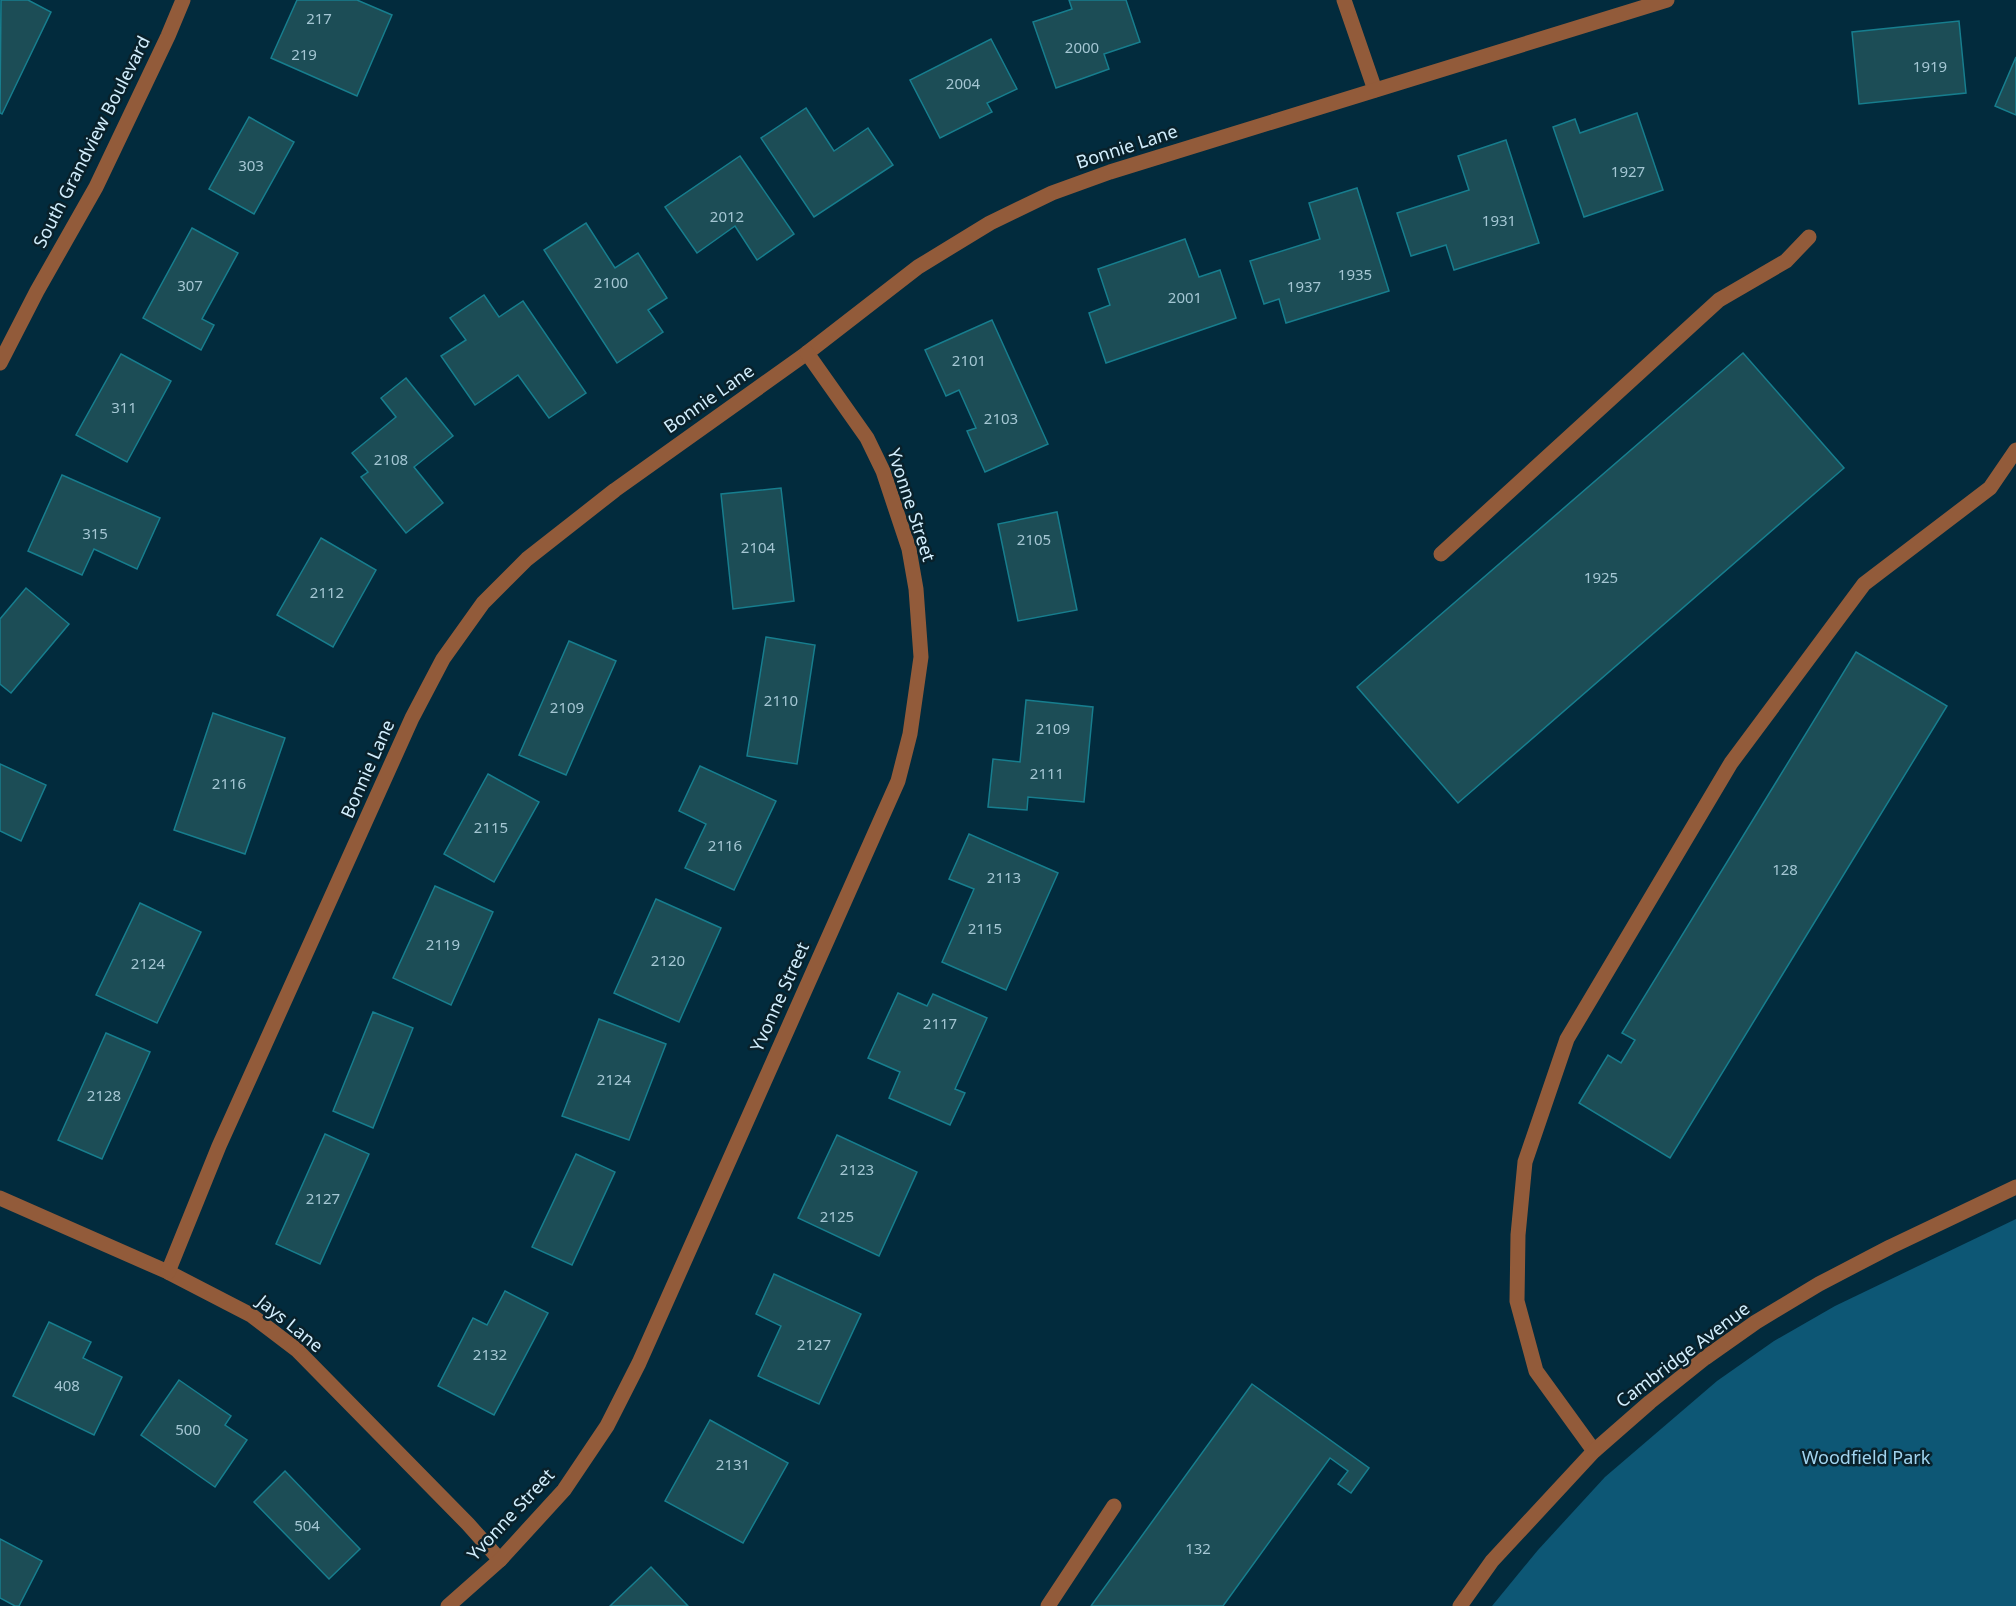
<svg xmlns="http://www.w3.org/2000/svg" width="2016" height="1606" viewBox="0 0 2016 1606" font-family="'Noto Sans',sans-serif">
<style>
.green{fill:#0d5775}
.building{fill:#1c4d56;stroke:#177e8e;stroke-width:1.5}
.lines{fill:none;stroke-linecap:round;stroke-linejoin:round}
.minor{stroke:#925b3a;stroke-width:15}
.labels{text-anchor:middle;stroke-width:5;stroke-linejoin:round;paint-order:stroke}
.number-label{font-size:15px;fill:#a4c6d3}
.street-label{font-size:18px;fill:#d2eefd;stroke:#09212b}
.park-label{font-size:18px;fill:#a1d4ef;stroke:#09212b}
</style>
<rect width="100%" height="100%" fill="#022b3d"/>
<polygon class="green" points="2016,1219 2016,1606 1492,1606 1538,1550 1605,1477 1717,1381 1774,1341 1835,1306"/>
<g class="building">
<polygon points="1,0 28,0 51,12 2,114 0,113"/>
<polygon points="297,0 357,0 392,15 357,96 271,58"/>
<polygon points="1069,0 1126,0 1140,42 1104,54 1109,69 1056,88 1033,22 1072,9"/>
<polygon points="1959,21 1966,93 1859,104 1852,32"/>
<polygon points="991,39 1017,89 987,103 992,112 940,138 910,80"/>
<polygon points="2016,57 2016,115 1995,106"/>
<polygon points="806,108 834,151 868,128 893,165 814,217 761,138"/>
<polygon points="1637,113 1663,190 1584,217 1553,127 1575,119 1580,133"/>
<polygon points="249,117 294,142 254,214 209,189"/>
<polygon points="1506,140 1539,243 1454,270 1446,245 1411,256 1397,213 1469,190 1458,156"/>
<polygon points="740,156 794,234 757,260 735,226 697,253 665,207"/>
<polygon points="1357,188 1389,291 1286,323 1279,299 1264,304 1250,261 1320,239 1309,203"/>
<polygon points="586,223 615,268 638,253 667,298 648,310 663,332 617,363 544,250"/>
<polygon points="192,228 238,253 202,319 214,325 201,350 143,318"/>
<polygon points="1185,239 1199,277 1220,270 1236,318 1106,363 1089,313 1110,305 1098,269"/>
<polygon points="484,295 499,317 523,301 586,393 549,418 518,375 475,405 441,356 466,340 450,318"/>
<polygon points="992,320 1048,444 985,472 967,431 976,428 959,390 946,396 925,350"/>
<polygon points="1743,353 1844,468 1458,803 1357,687"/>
<polygon points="121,354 171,381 127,462 76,435"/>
<polygon points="406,378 453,436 414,467 443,503 406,533 361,477 368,472 352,453 396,417 381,398"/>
<polygon points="62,475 160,518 137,569 94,549 82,575 28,551"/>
<polygon points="781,488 794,601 733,609 721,494"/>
<polygon points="1057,512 1077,610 1018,621 998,524"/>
<polygon points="321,538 376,570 333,647 277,615"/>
<polygon points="26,588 69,624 11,693 0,684 0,619"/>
<polygon points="766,637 815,645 797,764 747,756"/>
<polygon points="569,641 616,661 566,775 519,755"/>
<polygon points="1856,652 1947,706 1670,1158 1579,1103 1608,1055 1621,1063 1635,1040 1622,1033"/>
<polygon points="1026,700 1093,707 1084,802 1028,797 1027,810 988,807 993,759 1020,762"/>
<polygon points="213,713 285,738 245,854 174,830"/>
<polygon points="0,764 46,785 21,841 0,831"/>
<polygon points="700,766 776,801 734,890 685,868 706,824 679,811"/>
<polygon points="488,774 539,802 494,882 444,854"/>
<polygon points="969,834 1058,873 1006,990 942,962 974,889 949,879"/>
<polygon points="435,886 493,912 451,1005 393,978"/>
<polygon points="656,899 721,928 679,1022 614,993"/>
<polygon points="140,903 201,932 157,1023 96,995"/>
<polygon points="898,993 927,1006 933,994 987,1018 955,1089 965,1093 950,1125 889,1098 900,1072 868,1058"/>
<polygon points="373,1012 413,1028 373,1128 333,1111"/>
<polygon points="599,1019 666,1044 629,1140 562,1116"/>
<polygon points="106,1033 150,1052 102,1159 58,1140"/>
<polygon points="325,1134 369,1154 320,1264 276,1244"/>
<polygon points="837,1135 917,1172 879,1256 798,1218"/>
<polygon points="576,1154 615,1172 572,1265 532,1247"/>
<polygon points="774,1274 861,1314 819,1404 758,1376 781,1326 756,1314"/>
<polygon points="505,1291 548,1313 494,1415 438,1386 473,1318 487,1325"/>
<polygon points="49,1322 91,1342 83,1358 122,1377 94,1435 13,1396"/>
<polygon points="179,1380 231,1416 225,1425 247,1440 215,1487 141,1435"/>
<polygon points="1252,1384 1369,1468 1351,1493 1338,1484 1348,1471 1330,1458 1223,1606 1091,1606"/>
<polygon points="710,1420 788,1463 743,1543 665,1501"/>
<polygon points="285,1471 360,1549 329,1579 254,1502"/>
<polygon points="0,1539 42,1561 19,1606 15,1606 0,1598"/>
<polygon points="651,1567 688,1606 610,1606"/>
</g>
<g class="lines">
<g class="minor">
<polyline points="1344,0 1375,90"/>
<polyline points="0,363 37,291 96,187 168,36 183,0"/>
<polyline points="1441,554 1719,300 1786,261 1809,237"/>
<polyline points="0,1198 168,1272 251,1315 297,1350 468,1524 500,1560"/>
<polyline points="168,1272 219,1146 412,718 443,659 483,603 527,559 615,490 807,353 918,267 990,223 1052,193 1110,172 1667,0"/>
<polyline points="1594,1451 1536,1371 1517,1301 1518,1235 1525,1162 1567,1039 1731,763 1864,584 1990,488 2016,450"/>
<polyline points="448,1606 500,1560 564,1490 607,1426 639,1363 898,781 910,734 921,657 916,589 909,549 883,471 867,438 807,353"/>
<polyline points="1048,1606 1114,1506"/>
<polyline points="1460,1606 1492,1561 1594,1451 1650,1402 1705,1358 1756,1322 1819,1284 1890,1247 2016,1187"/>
</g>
</g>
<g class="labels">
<g class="number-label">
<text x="319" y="24">217</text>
<text x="1082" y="53">2000</text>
<text x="304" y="60">219</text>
<text x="1930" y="72">1919</text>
<text x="963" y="89">2004</text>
<text x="251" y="171">303</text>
<text x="1628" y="177">1927</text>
<text x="727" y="222">2012</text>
<text x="1499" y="226">1931</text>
<text x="1355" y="280">1935</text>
<text x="611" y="288">2100</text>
<text x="190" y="291">307</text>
<text x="1304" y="292">1937</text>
<text x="1185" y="303">2001</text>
<text x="969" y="366">2101</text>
<text x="124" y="413">311</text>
<text x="1001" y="424">2103</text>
<text x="391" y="465">2108</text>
<text x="95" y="539">315</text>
<text x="1034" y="545">2105</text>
<text x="758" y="553">2104</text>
<text x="1601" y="583">1925</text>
<text x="327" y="598">2112</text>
<text x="781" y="706">2110</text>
<text x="567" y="713">2109</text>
<text x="1053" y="734">2109</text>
<text x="1047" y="779">2111</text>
<text x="229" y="789">2116</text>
<text x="491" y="833">2115</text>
<text x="725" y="851">2116</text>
<text x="1785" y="875">128</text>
<text x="1004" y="883">2113</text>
<text x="985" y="934">2115</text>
<text x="443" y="950">2119</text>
<text x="668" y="966">2120</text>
<text x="148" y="969">2124</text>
<text x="940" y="1029">2117</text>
<text x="614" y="1085">2124</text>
<text x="104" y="1101">2128</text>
<text x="857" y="1175">2123</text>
<text x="323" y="1204">2127</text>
<text x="837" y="1222">2125</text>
<text x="814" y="1350">2127</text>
<text x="490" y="1360">2132</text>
<text x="67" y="1391">408</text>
<text x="188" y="1435">500</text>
<text x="733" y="1470">2131</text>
<text x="307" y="1531">504</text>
<text x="1198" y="1554">132</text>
</g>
<g class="street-label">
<text transform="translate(92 142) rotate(-63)" y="6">South Grandview Boulevard</text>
<text transform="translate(1127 147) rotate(-18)" y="6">Bonnie Lane</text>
<text transform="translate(709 399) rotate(-35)" y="6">Bonnie Lane</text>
<text transform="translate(911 505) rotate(72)" y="6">Yvonne Street</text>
<text transform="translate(368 769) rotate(-66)" y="6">Bonnie Lane</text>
<text transform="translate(780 997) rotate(-66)" y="6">Yvonne Street</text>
<text transform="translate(290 1324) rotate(39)" y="6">Jays Lane</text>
<text transform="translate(1683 1355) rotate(-37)" y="6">Cambridge Avenue</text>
<text transform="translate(511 1515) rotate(-47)" y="6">Yvonne Street</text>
</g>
<g class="park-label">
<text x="1866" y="1464">Woodfield Park</text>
</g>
</g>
</svg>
